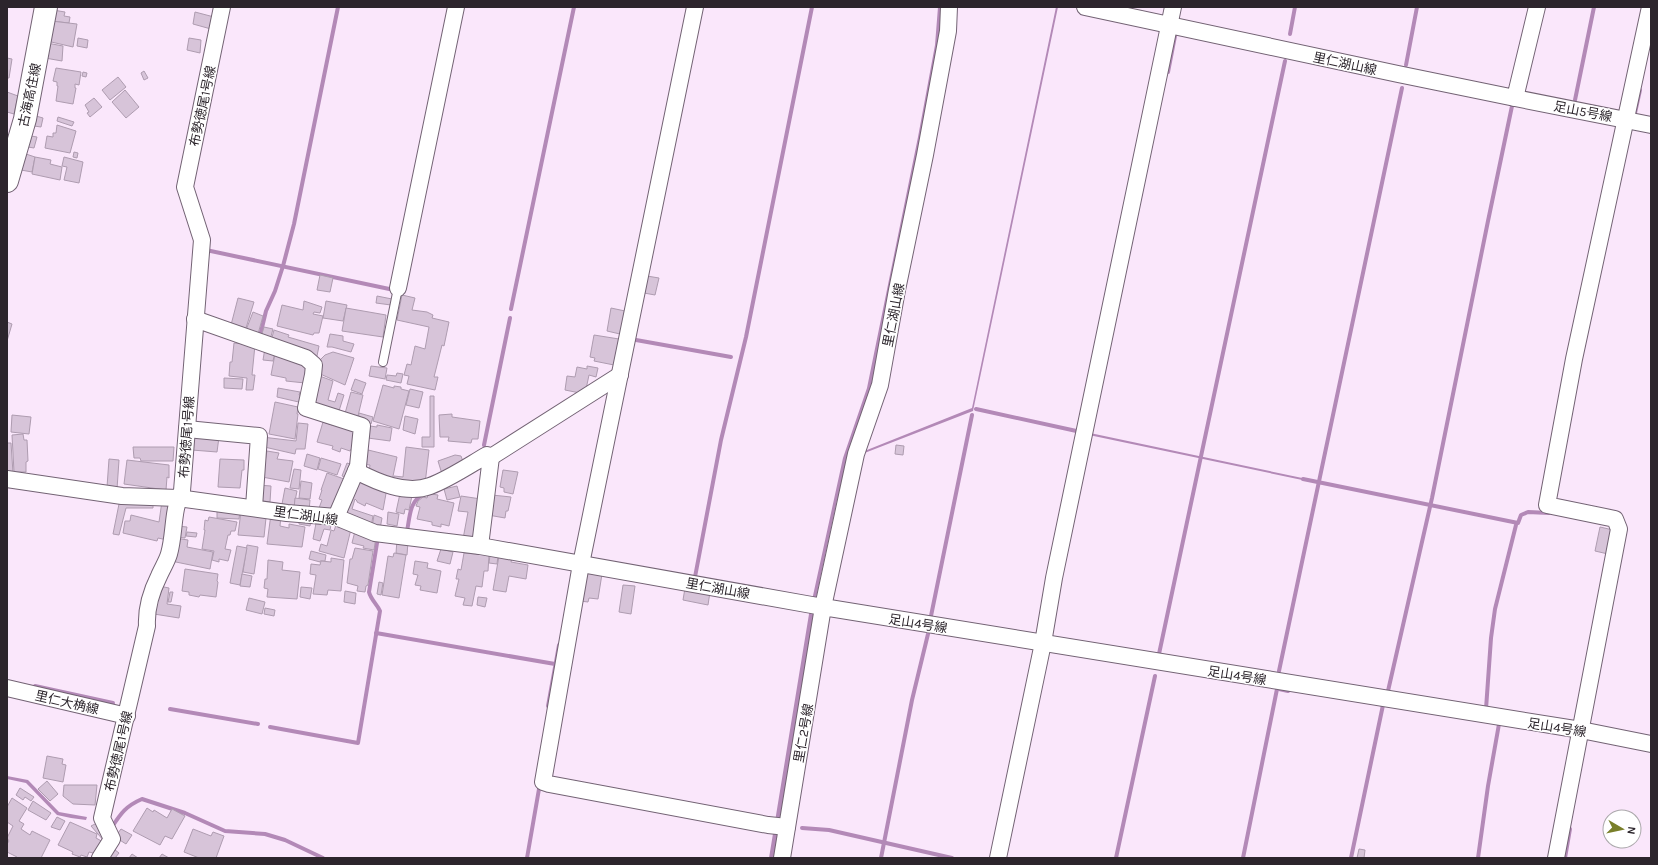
<svg xmlns="http://www.w3.org/2000/svg" width="1658" height="865" viewBox="0 0 1658 865" font-family="Karla,'Noto Sans JP',sans-serif">
<style>
.water{fill:#b389b7}
.lines{fill:none;stroke-linecap:round;stroke-linejoin:round}
.stream{stroke:#b389b7;stroke-width:4}
.building{fill:#d7c4d9;stroke:#ae9cb0}
.lane-casing{stroke:#736374;stroke-width:10}
.street-casing{stroke:#736374;stroke-width:18}
.secondary-casing{stroke:#736374;stroke-width:24}
.lane{stroke:#fff;stroke-width:8}
.street{stroke:#fff;stroke-width:16}
.secondary{stroke:#fff;stroke-width:22}
.labels{text-anchor:middle;stroke-width:3;stroke-linejoin:round;paint-order:stroke}
.street-label{font-size:13px;fill:#2c252c;stroke:#fff}
</style>
<rect width="100%" height="100%" fill="#fae7fb"/>
<g class="water">
<polygon points="938,7 943,7 938,51 871,390 848,459 837,501 816,598 774,858 769,858 809,614 843,458 867,388 918,137 935,45"/>
<polygon points="1056,7 1058,7 973,411 862,454 862,452 972,408"/>
<polygon points="1090,433 1307,479 1307,481 1089,435"/>
<polygon points="7,776 28,780 59,812 87,817 86,820 71,818 57,815 26,783 7,779"/>
</g>
<g class="lines">
<g class="stream">
<polyline points="1290,34 1295,7"/>
<polyline points="1406,65 1417,7"/>
<polyline points="1168,72 1175,36"/>
<polyline points="1575,100 1594,7"/>
<polyline points="1635,113 1640,90"/>
<polyline points="206,250 394,290"/>
<polyline points="511,309 574,7"/>
<polyline points="260,336 266,311 275,291 283,266 294,224 338,7"/>
<polyline points="636,340 731,357"/>
<polyline points="976,409 1081,432"/>
<polyline points="484,445 510,318"/>
<polyline points="1303,479 1518,523 1521,515 1528,512 1549,513"/>
<path d="M405 531H407C410 517 409 501 424 494"/>
<polyline points="695,577 721,440 746,337 812,7"/>
<polyline points="931,616 972,415"/>
<polyline points="376,633 555,664"/>
<polyline points="1159,654 1285,61"/>
<polyline points="1279,671 1402,88"/>
<polyline points="35,686 113,703"/>
<polyline points="1279,689 1288,691"/>
<polyline points="1388,691 1432,498 1488,221 1512,106"/>
<polyline points="548,706 559,645"/>
<polyline points="170,709 258,724"/>
<polyline points="1486,709 1491,638 1495,609 1516,525"/>
<path d="M270 727 358 743 380 611C377 604 371 600 369 592L378 537"/>
<path d="M112 827C121 813 126 806 142 799L185 813 225 831 265 834 285 840 323 858"/>
<polyline points="802,828 829,830 952,858"/>
<polyline points="527,858 539,789"/>
<polyline points="881,858 912,700 928,634"/>
<polyline points="1116,858 1155,676"/>
<polyline points="1243,858 1277,689"/>
<polyline points="1351,858 1383,705 1380,704"/>
<polyline points="1478,858 1488,786 1499,724"/>
<polyline points="1565,858 1570,829"/>
</g>
</g>
<g class="building">
<polygon points="53,10 65,12 64,16 70,17 69,23 51,21"/>
<polygon points="195,12 214,17 211,29 193,24"/>
<polygon points="51,21 77,24 73,47 47,41"/>
<polygon points="78,38 88,40 87,48 77,46"/>
<polygon points="189,38 201,40 200,53 187,50"/>
<polygon points="47,43 63,46 62,61 45,58"/>
<polygon points="7,58 12,59 9,78 7,78"/>
<polygon points="56,68 81,72 79,85 75,84 75,88 76,88 73,104 56,101 58,86 57,86 57,82 53,81"/>
<polygon points="144,71 148,78 144,80 141,73"/>
<polygon points="83,72 87,73 86,77 82,76"/>
<polygon points="118,77 126,87 110,100 102,90"/>
<polygon points="125,90 139,107 126,118 112,102"/>
<polygon points="7,92 18,96 14,114 7,112"/>
<polygon points="94,98 102,107 90,117 87,113 89,112 85,105"/>
<polygon points="36,116 43,118 41,127 34,126"/>
<polygon points="58,117 74,122 72,126 57,121"/>
<polygon points="57,125 76,131 70,153 45,148 47,136 53,137 53,133 56,133"/>
<polygon points="31,136 37,137 34,148 28,147"/>
<polygon points="74,152 78,153 77,158 73,157"/>
<polygon points="26,154 35,157 32,172 21,170"/>
<polygon points="35,157 51,160 50,164 62,167 60,180 32,174"/>
<polygon points="64,157 83,162 79,183 64,180 67,167 62,166"/>
<polygon points="320,275 333,278 330,292 317,290"/>
<polygon points="647,276 659,278 655,295 644,293"/>
<polygon points="402,295 415,298 412,310 427,312 433,315 432,318 449,322 444,346 442,345 434,377 438,377 435,390 407,384 409,376 404,375 407,364 411,365 415,346 425,349 429,327 397,320"/>
<polygon points="377,296 392,299 391,305 376,303"/>
<polygon points="238,298 254,302 246,328 231,325"/>
<polygon points="304,301 322,307 320,313 314,312 313,314 323,316 319,333 314,333 313,335 277,326 282,305 303,310"/>
<polygon points="326,301 347,305 343,321 323,318"/>
<polygon points="346,308 386,315 383,337 342,331"/>
<polygon points="611,308 625,311 620,334 607,331"/>
<polygon points="253,312 263,316 258,334 246,330"/>
<polygon points="7,322 12,324 7,341"/>
<polygon points="264,327 273,329 270,340 261,337"/>
<polygon points="274,330 289,335 288,337 319,346 317,356 316,357 271,341"/>
<polygon points="330,334 343,336 343,341 354,344 351,352 332,347 327,347"/>
<polygon points="594,335 619,339 618,345 619,345 614,365 594,361 595,358 590,357"/>
<polygon points="234,343 255,345 252,375 255,375 253,390 246,390 247,378 229,376 230,362 232,362"/>
<polygon points="265,348 275,352 273,361 263,360"/>
<polygon points="333,352 354,358 345,385 318,373 320,360 325,355"/>
<polygon points="275,354 308,367 305,383 286,381 286,378 271,375"/>
<polygon points="371,366 387,368 385,379 369,376"/>
<polygon points="587,366 598,368 596,377 589,375 585,394 565,390 567,376 575,377 577,367 587,369"/>
<polygon points="397,373 403,374 401,383 386,380 387,375 396,376"/>
<polygon points="317,375 333,381 328,400 335,402 338,393 344,395 338,414 309,405"/>
<polygon points="224,378 243,379 242,389 224,388"/>
<polygon points="355,379 366,383 362,394 351,390"/>
<polygon points="383,385 394,388 394,386 401,387 401,389 409,391 399,429 373,421"/>
<polygon points="278,388 300,392 299,395 304,396 303,403 277,397"/>
<polygon points="410,389 423,392 419,408 406,405"/>
<polygon points="351,392 363,395 357,420 344,417"/>
<polygon points="430,396 434,396 434,447 422,447 422,437 430,437"/>
<polygon points="275,402 298,407 297,414 298,414 295,439 269,434"/>
<polygon points="359,413 373,417 371,424 358,420"/>
<polygon points="452,414 452,417 480,421 478,439 472,439 471,443 448,441 449,437 440,437 439,415"/>
<polygon points="12,415 31,417 29,434 11,432"/>
<polygon points="405,416 418,419 415,434 403,430"/>
<polygon points="323,422 332,425 333,423 358,427 356,451 351,449 350,451 341,448 340,452 332,449 333,446 317,442"/>
<polygon points="298,423 308,424 305,449 296,449 295,454 260,446 262,437 296,441"/>
<polygon points="377,425 392,428 390,441 368,438 370,426 377,427"/>
<polygon points="23,434 24,440 27,440 28,461 26,462 26,472 14,472 12,435"/>
<polygon points="194,435 219,437 217,452 192,450"/>
<polygon points="7,443 11,443 13,473 7,473"/>
<polygon points="896,445 904,446 903,455 895,454"/>
<polygon points="133,447 174,447 173,461 141,461 140,458 134,458"/>
<polygon points="406,447 429,450 425,484 393,482 394,476 403,477"/>
<polygon points="364,449 397,457 392,481 369,472 370,465 362,464"/>
<polygon points="267,451 279,453 277,459 293,461 289,482 262,477"/>
<polygon points="307,454 320,458 317,470 304,466"/>
<polygon points="455,455 461,456 464,464 442,474 438,461"/>
<polygon points="321,458 341,464 337,475 318,469"/>
<polygon points="109,459 119,460 117,489 107,487"/>
<polygon points="220,459 244,460 244,470 242,470 240,488 218,487"/>
<polygon points="127,460 169,465 169,478 167,477 166,490 124,484"/>
<polygon points="347,463 353,465 349,478 342,476"/>
<polygon points="294,469 301,470 299,489 290,488"/>
<polygon points="503,470 518,472 513,494 504,492 504,488 500,487"/>
<polygon points="327,473 347,480 336,511 319,508 322,500 319,499 322,490 321,490"/>
<polygon points="359,479 387,488 383,510 366,503 365,506 357,502 357,501 355,499 352,509 373,516 371,527 341,516"/>
<polygon points="301,481 312,483 310,499 299,498"/>
<polygon points="258,485 271,486 270,502 257,501"/>
<polygon points="457,486 460,497 447,500 444,489"/>
<polygon points="285,488 297,491 294,506 282,504"/>
<polygon points="401,489 413,491 409,510 405,509 404,514 396,512"/>
<polygon points="431,494 438,495 437,499 454,503 449,526 441,524 441,527 432,525 432,522 417,519 420,507 416,506 418,501 423,497 427,498 428,495"/>
<polygon points="492,495 511,497 508,511 506,511 505,518 488,515"/>
<polygon points="461,496 481,499 476,538 463,539 468,512 458,511"/>
<polygon points="295,498 310,500 309,511 294,509"/>
<polygon points="120,499 153,501 153,508 126,508 119,535 113,534"/>
<polygon points="162,501 173,502 167,540 158,538 157,541 123,533 125,521 130,521 131,515 159,522"/>
<polygon points="217,509 240,511 239,519 217,518"/>
<polygon points="241,511 266,518 264,537 238,535"/>
<polygon points="388,512 399,514 397,526 387,524"/>
<polygon points="271,514 281,515 280,526 289,528 289,524 305,527 302,547 267,544"/>
<polygon points="374,515 382,518 380,529 372,527"/>
<polygon points="299,516 312,517 310,526 299,524"/>
<polygon points="209,517 237,522 235,531 231,531 230,535 228,535 225,549 231,550 228,561 219,559 219,562 212,560 214,551 202,549 205,530 204,530 205,520 208,521"/>
<polygon points="317,518 332,520 330,530 324,529 320,541 313,539"/>
<polygon points="336,525 351,529 344,558 319,551 321,544 327,546 331,530 334,531"/>
<polygon points="177,526 187,527 185,538 175,537"/>
<polygon points="1600,527 1613,530 1608,554 1595,551"/>
<polygon points="355,531 376,537 374,550 363,548 364,546 352,543"/>
<polygon points="187,532 197,533 196,537 186,536"/>
<polygon points="175,538 188,540 187,547 213,552 210,569 171,561"/>
<polygon points="397,540 408,542 407,555 396,553"/>
<polygon points="247,545 258,547 254,574 243,572"/>
<polygon points="237,546 247,548 240,585 230,583"/>
<polygon points="355,548 373,551 368,585 366,586 365,592 357,591 358,586 347,583 350,559 352,559"/>
<polygon points="441,549 453,552 450,564 437,561"/>
<polygon points="311,551 326,555 325,561 320,561 320,562 309,559"/>
<polygon points="394,553 406,555 399,598 382,595 388,556 393,557"/>
<polygon points="464,553 489,555 488,571 484,571 482,587 476,586 472,606 463,605 465,598 455,596 459,579 456,579 458,569 461,570"/>
<polygon points="490,555 498,556 497,564 489,563"/>
<polygon points="499,556 512,558 511,562 528,565 526,579 509,576 506,592 493,590"/>
<polygon points="331,558 344,560 341,591 328,590 327,595 313,594 316,575 310,574 311,564 320,565 321,561 331,562"/>
<polygon points="268,560 283,562 282,570 300,572 297,599 267,597 268,589 264,588 265,579 267,579"/>
<polygon points="415,561 428,563 427,568 441,571 437,593 420,590 421,586 415,585 418,575 413,574"/>
<polygon points="185,569 218,574 217,581 218,582 216,597 200,595 199,597 189,595 189,592 182,591"/>
<polygon points="585,571 602,574 598,599 589,598 588,602 580,601"/>
<polygon points="242,574 252,576 250,587 240,586"/>
<polygon points="379,582 383,583 381,595 377,594"/>
<polygon points="623,585 635,586 631,614 619,612"/>
<polygon points="159,586 169,588 167,604 181,606 179,618 154,614"/>
<polygon points="301,587 312,588 310,599 300,597"/>
<polygon points="685,588 710,592 708,605 683,600"/>
<polygon points="345,591 356,593 355,604 344,602"/>
<polygon points="170,592 173,592 171,602 168,602"/>
<polygon points="478,597 487,598 485,607 477,605"/>
<polygon points="249,598 265,602 262,614 246,610"/>
<polygon points="265,608 275,610 274,616 264,614"/>
<polygon points="47,756 63,759 62,764 66,765 63,782 43,778"/>
<polygon points="47,781 58,794 50,801 38,789"/>
<polygon points="64,785 97,785 95,805 73,804 63,796"/>
<polygon points="20,788 34,797 31,801 25,797 23,800 16,795"/>
<polygon points="12,798 27,808 19,821 24,824 21,829 30,835 32,831 50,840 41,858 16,858 17,857 7,852 7,844 9,841 7,838 13,826 7,822 7,807"/>
<polygon points="33,801 51,813 46,820 28,810"/>
<polygon points="147,808 153,812 154,810 167,818 172,809 185,816 172,839 165,836 160,845 133,831"/>
<polygon points="57,817 65,821 60,830 51,827"/>
<polygon points="70,822 97,834 96,838 105,843 97,854 89,852 87,857 81,855 80,857 72,854 73,852 58,845"/>
<polygon points="97,823 107,839 104,841 91,826"/>
<polygon points="121,829 132,835 126,844 115,837"/>
<polygon points="193,829 211,836 213,832 224,836 216,858 199,858 184,852"/>
<polygon points="110,846 119,853 115,858 103,858"/>
<polygon points="1359,849 1365,850 1364,858 1357,858"/>
<polygon points="132,854 138,858 129,858"/>
<polygon points="162,854 169,858 159,858"/>
</g>
<g class="lines">
<g class="lane-casing">
<polyline id="lane" points="383,362 398,288"/>
</g>
<g class="street-casing">
<g id="street">
<polyline points="695,7 581,564 543,782 549,784 768,825 787,827"/>
<polyline points="1085,7 1398,74 1515,98 1537,7"/>
<polyline points="1515,98 1651,125"/>
<polyline points="398,288 456,7"/>
<polyline points="195,319 306,358 314,365 313,375 306,408 362,426 358,466 336,517"/>
<polyline points="187,429 259,436 254,507"/>
<polyline points="491,457 620,375"/>
<path d="M356 471C377 482 406 495 430 486 449 479 468 466 487 455L491 457 480 546"/>
<polyline points="7,479 122,496 178,498 287,513 336,517 375,533 480,546 823,607 856,454 880,385 897,290 925,155 948,31 949,7"/>
<polyline points="7,688 127,716"/>
<path d="M100 858 112 839 102 818 147 626C146 608 151 592 159 576 162 569 167 561 169 554 175 533 172 510 182 491L202 240 185 187 222 7"/>
<polyline points="782,858 823,607 1581,730 1651,744"/>
<polyline points="998,858 1043,643 1054,578 1173,7"/>
<polyline points="1556,858 1619,529 1615,519 1547,505 1574,359 1650,7"/>
</g>
</g>
<g class="secondary-casing">
<polyline id="secondary" points="7,181 25,119 46,7"/>
</g>
<use href="#lane" class="lane"/>
<use href="#street" class="street"/>
<use href="#secondary" class="secondary"/>
</g>
<g class="labels">
<g class="street-label">
<text transform="translate(1345 63) rotate(12)" y="5">里仁湖山線</text>
<text transform="translate(29 95) rotate(-78)" y="5">古海高住線</text>
<text transform="translate(202 106) rotate(-78)" y="5">布勢徳尾1号線</text>
<text transform="translate(1583 111) rotate(11)" y="5">足山5号線</text>
<text transform="translate(893 315) rotate(-79)" y="5">里仁湖山線</text>
<text transform="translate(186 437) rotate(-86)" y="5">布勢徳尾1号線</text>
<text transform="translate(306 515) rotate(8)" y="5">里仁湖山線</text>
<text transform="translate(718 588) rotate(10)" y="5">里仁湖山線</text>
<text transform="translate(918 623) rotate(9)" y="5">足山4号線</text>
<text transform="translate(1237 675) rotate(9)" y="5">足山4号線</text>
<text transform="translate(67 702) rotate(13)" y="5">里仁大桷線</text>
<text transform="translate(1557 727) rotate(9)" y="5">足山4号線</text>
<text transform="translate(803 733) rotate(-80)" y="5">里仁2号線</text>
<text transform="translate(118 751) rotate(-77)" y="5">布勢徳尾1号線</text>
</g>
</g>
<rect width="1658" height="865" fill="none" stroke="#2c252c" stroke-width="16"/>
<g transform="translate(1622 829) rotate(99)"><circle r="19" fill="#ffffff" stroke="#aba8ab"/>
<path d="M0-3L7 15L0 10L-7 15Z" fill="#797f2a"/>
<text y="-6" font-size="11" font-weight="bold" text-anchor="middle" fill="#2c252c">N</text>
</g>
</svg>
